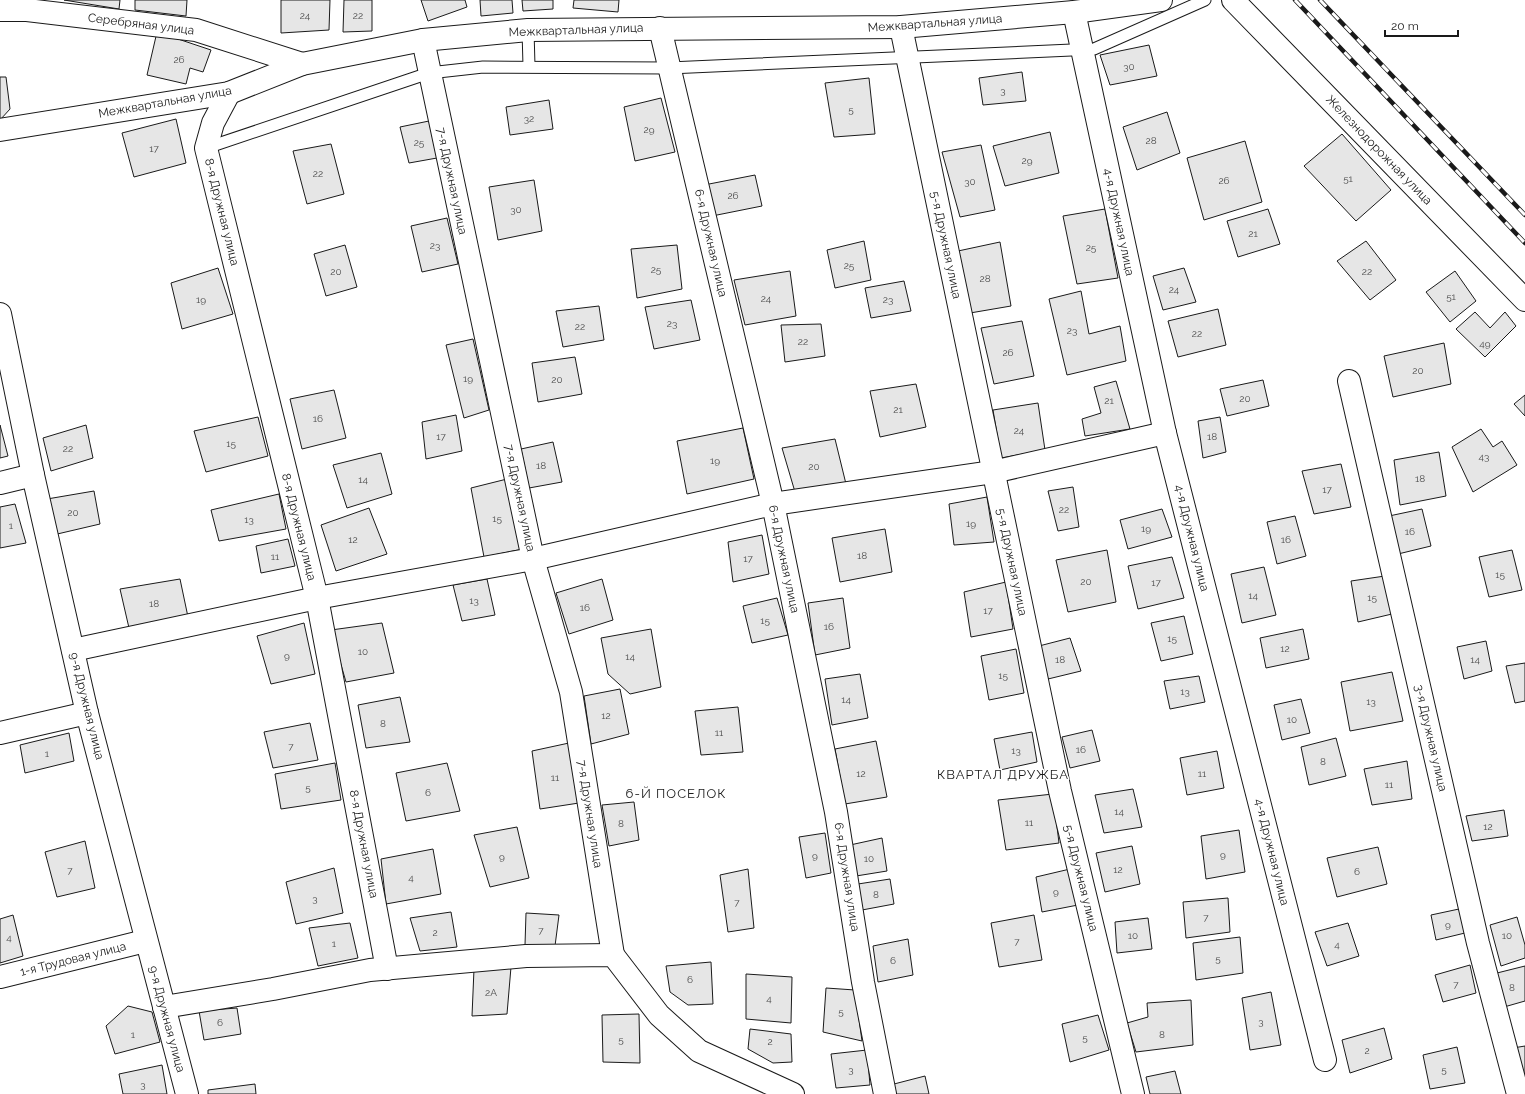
<svg xmlns="http://www.w3.org/2000/svg" width="1525" height="1094" viewBox="0 0 1525 1094" font-family="Raleway,sans-serif">
<style>
.building{fill:#e6e6e6;stroke:#1a1a1a}
.lines{fill:none;stroke-linecap:round;stroke-linejoin:round}
.lane-casing{stroke:#1a1a1a;stroke-width:13}
.street-casing{stroke:#1a1a1a;stroke-width:24}
.secondary-casing{stroke:#1a1a1a;stroke-width:24}
.lane{stroke:#fff;stroke-width:11}
.street{stroke:#fff;stroke-width:22}
.secondary{stroke:#fff;stroke-width:22}
.rail-casing{stroke:#1a1a1a;stroke-width:4.5}
.rail{stroke:#fff;stroke-width:3;stroke-dasharray:9;stroke-linecap:butt}
.labels{text-anchor:middle;stroke-width:3;stroke-linejoin:round;paint-order:stroke}
.number-label{font-size:10px;fill:#4d4d4d}
.street-label{font-size:12px;fill:#1a1a1a;stroke:#fff}
.neighbourhood-label{font-size:13px;letter-spacing:1px;fill:#1a1a1a;stroke:#fff}
</style>
<rect width="100%" height="100%" fill="#fff"/>
<g class="building">
<polygon points="64,0 120,0 119,9"/>
<polygon points="135,0 187,0 186,16 135,10"/>
<polygon points="281,0 330,0 329,30 281,33"/>
<polygon points="344,0 372,0 372,31 343,32"/>
<polygon points="421,0 465,0 467,7 428,21"/>
<polygon points="480,0 512,0 513,13 481,16"/>
<polygon points="522,0 553,0 553,9 523,11"/>
<polygon points="574,0 619,0 618,12 573,8"/>
<polygon points="157,32 211,50 203,72 190,68 186,84 147,75"/>
<polygon points="1149,45 1157,76 1110,85 1100,55"/>
<polygon points="1022,72 1026,101 983,105 979,78"/>
<polygon points="0,77 6,77 10,109 0,120"/>
<polygon points="869,78 875,134 834,137 825,83"/>
<polygon points="661,98 675,152 635,161 624,107"/>
<polygon points="549,100 553,129 510,135 506,107"/>
<polygon points="1167,112 1180,153 1137,170 1123,127"/>
<polygon points="176,119 186,163 134,177 122,133"/>
<polygon points="429,121 437,158 409,163 400,127"/>
<polygon points="1050,132 1059,173 1005,186 993,146"/>
<polygon points="1342,134 1391,190 1356,221 1304,166"/>
<polygon points="1245,141 1262,202 1204,220 1187,158"/>
<polygon points="331,144 344,194 307,204 293,151"/>
<polygon points="981,145 995,210 960,217 942,152"/>
<polygon points="755,175 762,206 712,216 704,185"/>
<polygon points="534,180 542,231 498,240 489,187"/>
<polygon points="1105,209 1118,278 1077,284 1063,216"/>
<polygon points="1268,209 1280,244 1238,257 1227,221"/>
<polygon points="447,218 458,264 422,272 411,226"/>
<polygon points="864,241 871,280 835,288 827,250"/>
<polygon points="1366,241 1396,280 1370,300 1337,261"/>
<polygon points="1000,242 1011,306 970,313 958,251"/>
<polygon points="345,245 357,287 326,296 314,254"/>
<polygon points="677,245 682,289 637,298 631,249"/>
<polygon points="218,268 233,314 182,329 171,283"/>
<polygon points="1184,268 1196,302 1163,310 1153,276"/>
<polygon points="790,271 796,316 745,325 734,280"/>
<polygon points="1455,271 1476,301 1450,322 1426,292"/>
<polygon points="904,281 911,311 871,318 865,288"/>
<polygon points="1081,291 1089,334 1120,326 1126,361 1067,375 1049,299"/>
<polygon points="691,300 700,340 654,349 645,307"/>
<polygon points="599,306 604,340 563,347 556,311"/>
<polygon points="1218,309 1226,345 1178,357 1168,321"/>
<polygon points="1475,312 1490,328 1505,312 1516,326 1485,357 1456,329"/>
<polygon points="1022,321 1034,376 994,384 981,328"/>
<polygon points="821,324 825,356 785,362 781,325"/>
<polygon points="473,339 489,410 464,418 446,345"/>
<polygon points="1444,343 1451,384 1393,397 1384,356"/>
<polygon points="575,357 582,394 538,402 532,363"/>
<polygon points="1263,380 1269,406 1227,416 1220,389"/>
<polygon points="1116,381 1130,429 1085,436 1082,419 1101,413 1094,387"/>
<polygon points="916,384 926,427 880,437 870,391"/>
<polygon points="334,390 346,438 302,449 290,399"/>
<polygon points="1525,395 1525,416 1514,404"/>
<polygon points="1038,403 1045,450 1001,458 993,410"/>
<polygon points="456,415 462,451 426,459 422,422"/>
<polygon points="258,417 268,456 206,472 194,431"/>
<polygon points="1220,417 1226,452 1203,458 1198,421"/>
<polygon points="0,425 8,456 0,458"/>
<polygon points="86,425 93,458 51,471 43,438"/>
<polygon points="743,428 754,479 687,494 677,441"/>
<polygon points="1481,429 1493,447 1502,441 1517,465 1473,492 1452,447"/>
<polygon points="835,439 846,484 795,492 782,448"/>
<polygon points="553,442 562,482 529,488 521,449"/>
<polygon points="1439,452 1446,496 1400,505 1394,460"/>
<polygon points="381,453 392,494 347,508 333,465"/>
<polygon points="1341,464 1351,507 1314,514 1302,471"/>
<polygon points="507,479 523,549 484,557 471,488"/>
<polygon points="1073,487 1079,527 1058,531 1048,491"/>
<polygon points="94,491 100,524 53,535 47,499"/>
<polygon points="279,494 286,529 219,541 211,510"/>
<polygon points="987,497 994,542 954,545 949,504"/>
<polygon points="15,504 26,543 0,548 0,507"/>
<polygon points="369,508 387,554 336,571 321,525"/>
<polygon points="1162,509 1172,537 1128,549 1120,520"/>
<polygon points="1422,509 1431,546 1398,554 1389,516"/>
<polygon points="1295,516 1306,556 1277,564 1267,522"/>
<polygon points="885,529 892,572 840,582 832,538"/>
<polygon points="762,535 769,574 733,582 728,542"/>
<polygon points="288,539 295,566 261,573 256,546"/>
<polygon points="1107,550 1116,602 1068,612 1056,560"/>
<polygon points="1512,550 1522,590 1489,597 1479,557"/>
<polygon points="1172,557 1184,598 1138,609 1128,566"/>
<polygon points="1264,567 1276,615 1242,623 1231,574"/>
<polygon points="1385,576 1392,614 1358,622 1351,581"/>
<polygon points="180,579 188,617 129,628 120,589"/>
<polygon points="487,579 495,615 462,621 453,585"/>
<polygon points="602,579 613,620 569,634 556,593"/>
<polygon points="1006,582 1013,629 971,637 964,592"/>
<polygon points="777,598 788,635 752,643 743,606"/>
<polygon points="843,598 850,648 815,655 808,603"/>
<polygon points="1184,616 1193,654 1161,661 1151,623"/>
<polygon points="304,623 315,674 271,684 257,636"/>
<polygon points="382,623 394,673 346,682 331,630"/>
<polygon points="651,629 661,687 630,694 608,674 601,638"/>
<polygon points="1303,629 1309,659 1266,668 1260,638"/>
<polygon points="1070,638 1081,671 1048,679 1039,646"/>
<polygon points="1486,641 1492,671 1464,679 1457,647"/>
<polygon points="1016,649 1024,693 989,700 981,656"/>
<polygon points="1525,663 1525,701 1515,703 1506,666"/>
<polygon points="1392,672 1403,721 1350,731 1341,682"/>
<polygon points="860,674 868,718 832,725 825,679"/>
<polygon points="1199,676 1205,702 1170,709 1164,681"/>
<polygon points="620,689 629,734 591,744 584,696"/>
<polygon points="400,697 410,742 366,748 358,705"/>
<polygon points="1301,699 1310,733 1282,740 1274,705"/>
<polygon points="738,707 743,752 701,755 695,711"/>
<polygon points="310,723 318,760 273,768 264,732"/>
<polygon points="1092,730 1100,761 1070,768 1062,737"/>
<polygon points="1032,732 1037,762 1000,770 994,739"/>
<polygon points="69,733 74,761 25,773 20,745"/>
<polygon points="1336,738 1346,776 1309,785 1301,747"/>
<polygon points="876,741 887,797 845,804 835,749"/>
<polygon points="569,743 579,803 540,809 532,751"/>
<polygon points="1217,751 1224,788 1187,795 1180,758"/>
<polygon points="1407,761 1412,799 1372,805 1364,769"/>
<polygon points="335,763 341,800 281,809 275,774"/>
<polygon points="447,763 460,811 406,821 396,773"/>
<polygon points="1133,789 1142,827 1104,833 1095,795"/>
<polygon points="1053,794 1059,843 1006,850 998,800"/>
<polygon points="634,802 639,840 609,846 602,805"/>
<polygon points="1504,810 1508,836 1472,841 1466,816"/>
<polygon points="517,827 529,878 490,887 474,835"/>
<polygon points="1239,830 1245,872 1206,879 1201,836"/>
<polygon points="825,833 831,873 806,878 799,837"/>
<polygon points="882,838 887,871 856,876 850,845"/>
<polygon points="85,841 95,888 57,897 45,852"/>
<polygon points="1132,846 1140,884 1105,892 1096,853"/>
<polygon points="1378,847 1387,884 1337,897 1327,858"/>
<polygon points="433,849 441,894 386,904 381,859"/>
<polygon points="334,868 343,913 296,924 286,882"/>
<polygon points="748,869 754,928 728,932 720,875"/>
<polygon points="1070,869 1078,905 1042,912 1036,877"/>
<polygon points="890,879 894,904 862,910 858,884"/>
<polygon points="1228,898 1230,932 1186,938 1183,902"/>
<polygon points="1459,909 1465,933 1436,940 1431,915"/>
<polygon points="451,912 457,947 420,951 410,918"/>
<polygon points="526,913 559,915 555,946 525,945"/>
<polygon points="13,915 23,956 0,963 0,919"/>
<polygon points="1034,915 1042,960 999,967 991,923"/>
<polygon points="1517,917 1525,945 1525,958 1501,966 1490,925"/>
<polygon points="1148,918 1152,949 1117,953 1115,922"/>
<polygon points="350,923 358,958 318,966 309,928"/>
<polygon points="1348,923 1359,956 1327,966 1315,932"/>
<polygon points="1240,937 1243,973 1196,980 1193,943"/>
<polygon points="908,939 913,975 878,982 873,946"/>
<polygon points="711,962 713,1004 688,1005 670,992 666,966"/>
<polygon points="1470,965 1476,993 1443,1002 1435,975"/>
<polygon points="1525,966 1525,1001 1504,1007 1497,973"/>
<polygon points="511,967 507,1014 472,1016 474,969"/>
<polygon points="746,974 792,977 791,1023 746,1019"/>
<polygon points="826,988 855,990 862,1041 823,1032"/>
<polygon points="1271,992 1281,1045 1250,1050 1242,998"/>
<polygon points="1191,1000 1193,1045 1136,1052 1127,1023 1148,1017 1147,1003"/>
<polygon points="128,1006 152,1012 160,1042 115,1054 106,1026"/>
<polygon points="237,1008 241,1034 204,1040 199,1011"/>
<polygon points="639,1014 640,1063 603,1062 602,1015"/>
<polygon points="1098,1015 1109,1050 1070,1062 1062,1024"/>
<polygon points="1384,1028 1392,1059 1350,1073 1342,1040"/>
<polygon points="750,1029 791,1034 792,1062 773,1063 748,1049"/>
<polygon points="1525,1046 1525,1094 1513,1048"/>
<polygon points="1457,1047 1465,1083 1430,1089 1423,1055"/>
<polygon points="867,1050 870,1085 836,1088 831,1054"/>
<polygon points="162,1065 167,1094 123,1094 119,1074"/>
<polygon points="1175,1071 1181,1094 1150,1094 1146,1077"/>
<polygon points="925,1076 929,1094 896,1094 894,1084"/>
<polygon points="255,1084 256,1094 208,1094 208,1090"/>
</g>
<g class="lines">
<g class="lane-casing">
<g id="lane">
<polyline points="528,30 529,66"/>
<polyline points="206,148 429,73 483,67 669,68 1094,49 1205,0"/>
</g>
</g>
<g class="street-casing">
<g id="street">
<polyline points="0,10 27,10 196,30 302,64"/>
<polyline points="1074,12 1165,433 1325,1060"/>
<polyline points="901,27 1060,791 1133,1094"/>
<polyline points="660,28 773,504 836,812 863,982 885,1094"/>
<polyline points="423,40 533,559 571,692 613,955"/>
<polyline points="229,93 213,123 206,148 317,598 387,969"/>
<polyline points="0,130 229,93 302,64 423,40 528,30 901,27 1074,12 1161,0"/>
<polyline points="0,314 33,475 87,713 187,1094"/>
<polyline points="1349,381 1478,943 1518,1094"/>
<polyline points="0,483 33,475"/>
<polyline points="73,650 317,598 533,559 773,504 993,472 1165,433"/>
<polyline points="0,733 87,713"/>
<polyline points="0,977 145,941"/>
<polyline points="164,1007 273,989 370,970 526,956 613,955 659,1015 699,1051 793,1094"/>
</g>
</g>
<g class="secondary-casing">
<polyline id="secondary" points="1233,0 1525,300"/>
</g>
<use href="#lane" class="lane"/>
<use href="#street" class="street"/>
<use href="#secondary" class="secondary"/>
<g class="rail-casing">
<g id="rail">
<polyline points="1295,0 1525,243"/>
<polyline points="1320,0 1525,215"/>
</g>
</g>
<use href="#rail" class="rail"/>
</g>
<g class="labels">
<g class="number-label">
<text x="305" y="19">24</text>
<text x="358" y="19">22</text>
<text x="179" y="63">26</text>
<text x="1129" y="70">30</text>
<text x="1003" y="94">3</text>
<text x="851" y="113">5</text>
<text x="529" y="122">32</text>
<text x="649" y="133">29</text>
<text x="1151" y="144">28</text>
<text x="419" y="146">25</text>
<text x="154" y="152">17</text>
<text x="1027" y="164">29</text>
<text x="318" y="177">22</text>
<text x="1348" y="182">51</text>
<text x="1224" y="184">26</text>
<text x="970" y="185">30</text>
<text x="733" y="199">26</text>
<text x="516" y="213">30</text>
<text x="1253" y="237">21</text>
<text x="435" y="249">23</text>
<text x="1091" y="251">25</text>
<text x="849" y="269">25</text>
<text x="656" y="273">25</text>
<text x="336" y="275">20</text>
<text x="1367" y="275">22</text>
<text x="985" y="282">28</text>
<text x="1174" y="293">24</text>
<text x="1451" y="300">51</text>
<text x="766" y="302">24</text>
<text x="201" y="303">19</text>
<text x="888" y="303">23</text>
<text x="672" y="327">23</text>
<text x="580" y="330">22</text>
<text x="1072" y="334">23</text>
<text x="1197" y="337">22</text>
<text x="803" y="345">22</text>
<text x="1485" y="347">49</text>
<text x="1008" y="356">26</text>
<text x="1418" y="374">20</text>
<text x="468" y="382">19</text>
<text x="557" y="383">20</text>
<text x="1245" y="402">20</text>
<text x="1109" y="404">21</text>
<text x="898" y="413">21</text>
<text x="318" y="422">16</text>
<text x="1019" y="434">24</text>
<text x="441" y="440">17</text>
<text x="1212" y="440">18</text>
<text x="231" y="447">15</text>
<text x="68" y="452">22</text>
<text x="1484" y="460">43</text>
<text x="715" y="464">19</text>
<text x="541" y="469">18</text>
<text x="814" y="470">20</text>
<text x="1420" y="482">18</text>
<text x="363" y="483">14</text>
<text x="1327" y="493">17</text>
<text x="1064" y="513">22</text>
<text x="73" y="516">20</text>
<text x="497" y="522">15</text>
<text x="249" y="523">13</text>
<text x="971" y="527">19</text>
<text x="11" y="529">1</text>
<text x="1146" y="532">19</text>
<text x="1410" y="535">16</text>
<text x="353" y="543">12</text>
<text x="1286" y="543">16</text>
<text x="862" y="559">18</text>
<text x="275" y="560">11</text>
<text x="748" y="562">17</text>
<text x="1500" y="578">15</text>
<text x="1086" y="585">20</text>
<text x="1156" y="586">17</text>
<text x="1253" y="599">14</text>
<text x="1372" y="601">15</text>
<text x="474" y="604">13</text>
<text x="154" y="607">18</text>
<text x="585" y="611">16</text>
<text x="988" y="614">17</text>
<text x="765" y="624">15</text>
<text x="829" y="630">16</text>
<text x="1172" y="642">15</text>
<text x="1285" y="652">12</text>
<text x="363" y="655">10</text>
<text x="287" y="659">9</text>
<text x="630" y="660">14</text>
<text x="1060" y="663">18</text>
<text x="1475" y="663">14</text>
<text x="1003" y="679">15</text>
<text x="1185" y="695">13</text>
<text x="846" y="703">14</text>
<text x="1371" y="705">13</text>
<text x="606" y="719">12</text>
<text x="1292" y="723">10</text>
<text x="383" y="727">8</text>
<text x="719" y="736">11</text>
<text x="291" y="750">7</text>
<text x="1081" y="753">16</text>
<text x="1016" y="754">13</text>
<text x="47" y="757">1</text>
<text x="1323" y="765">8</text>
<text x="861" y="777">12</text>
<text x="1202" y="777">11</text>
<text x="555" y="781">11</text>
<text x="1389" y="788">11</text>
<text x="308" y="791">5</text>
<text x="428" y="796">6</text>
<text x="1119" y="815">14</text>
<text x="1029" y="826">11</text>
<text x="621" y="827">8</text>
<text x="1488" y="830">12</text>
<text x="1223" y="858">9</text>
<text x="815" y="859">9</text>
<text x="502" y="860">9</text>
<text x="869" y="862">10</text>
<text x="1118" y="873">12</text>
<text x="70" y="874">7</text>
<text x="1357" y="875">6</text>
<text x="411" y="881">4</text>
<text x="1056" y="895">9</text>
<text x="876" y="898">8</text>
<text x="315" y="902">3</text>
<text x="737" y="906">7</text>
<text x="1206" y="921">7</text>
<text x="1448" y="928">9</text>
<text x="541" y="934">7</text>
<text x="435" y="936">2</text>
<text x="1133" y="939">10</text>
<text x="1507" y="939">10</text>
<text x="9" y="941">4</text>
<text x="1017" y="945">7</text>
<text x="334" y="947">1</text>
<text x="1337" y="948">4</text>
<text x="1218" y="962">5</text>
<text x="893" y="964">6</text>
<text x="690" y="983">6</text>
<text x="1456" y="988">7</text>
<text x="1512" y="991">8</text>
<text x="491" y="996">2А</text>
<text x="769" y="1002">4</text>
<text x="841" y="1015">5</text>
<text x="1261" y="1025">3</text>
<text x="220" y="1026">6</text>
<text x="133" y="1038">1</text>
<text x="1162" y="1038">8</text>
<text x="1085" y="1041">5</text>
<text x="621" y="1043">5</text>
<text x="770" y="1045">2</text>
<text x="1367" y="1054">2</text>
<text x="851" y="1073">3</text>
<text x="1444" y="1073">5</text>
<text x="143" y="1088">3</text>
</g>
<g class="street-label">
<text transform="translate(935 23) rotate(-4)" y="4">Межквартальная улица</text>
<text transform="translate(141 24) rotate(7)" y="4">Серебряная улица</text>
<text transform="translate(576 30) rotate(-2)" y="4">Межквартальная улица</text>
<text transform="translate(165 102) rotate(-10)" y="4">Межквартальная улица</text>
<text transform="translate(1379 150) rotate(46)" y="4">Железнодорожная улица</text>
<text transform="translate(452 181) rotate(78)" y="4">7-я Дружная улица</text>
<text transform="translate(222 212) rotate(76)" y="4">8-я Дружная улица</text>
<text transform="translate(1119 222) rotate(78)" y="4">4-я Дружная улица</text>
<text transform="translate(711 243) rotate(77)" y="4">6-я Дружная улица</text>
<text transform="translate(946 245) rotate(78)" y="4">5-я Дружная улица</text>
<text transform="translate(520 498) rotate(78)" y="4">7-я Дружная улица</text>
<text transform="translate(299 527) rotate(76)" y="4">8-я Дружная улица</text>
<text transform="translate(1192 538) rotate(76)" y="4">4-я Дружная улица</text>
<text transform="translate(784 559) rotate(78)" y="4">6-я Дружная улица</text>
<text transform="translate(1012 562) rotate(78)" y="4">5-я Дружная улица</text>
<text transform="translate(87 706) rotate(76)" y="4">9-я Дружная улица</text>
<text transform="translate(1431 738) rotate(77)" y="4">3-я Дружная улица</text>
<text transform="translate(590 814) rotate(81)" y="4">7-я Дружная улица</text>
<text transform="translate(364 844) rotate(79)" y="4">8-я Дружная улица</text>
<text transform="translate(1272 852) rotate(76)" y="4">4-я Дружная улица</text>
<text transform="translate(847 877) rotate(81)" y="4">6-я Дружная улица</text>
<text transform="translate(1081 878) rotate(76)" y="4">5-я Дружная улица</text>
<text transform="translate(73 959) rotate(-14)" y="4">1-я Трудовая улица</text>
<text transform="translate(167 1019) rotate(75)" y="4">9-я Дружная улица</text>
</g>
<g class="neighbourhood-label">
<text x="1003" y="779">КВАРТАЛ ДРУЖБА</text>
<text x="676" y="798">6-Й ПОСЕЛОК</text>
</g>
</g>
<path d="M1385 30v6h73v-6" fill="none" stroke="#1a1a1a" stroke-width="2"/>
<text x="1391" y="30" font-size="12" fill="#1a1a1a" stroke="#ffffff" stroke-width="3" paint-order="stroke">20 m</text>
</svg>
